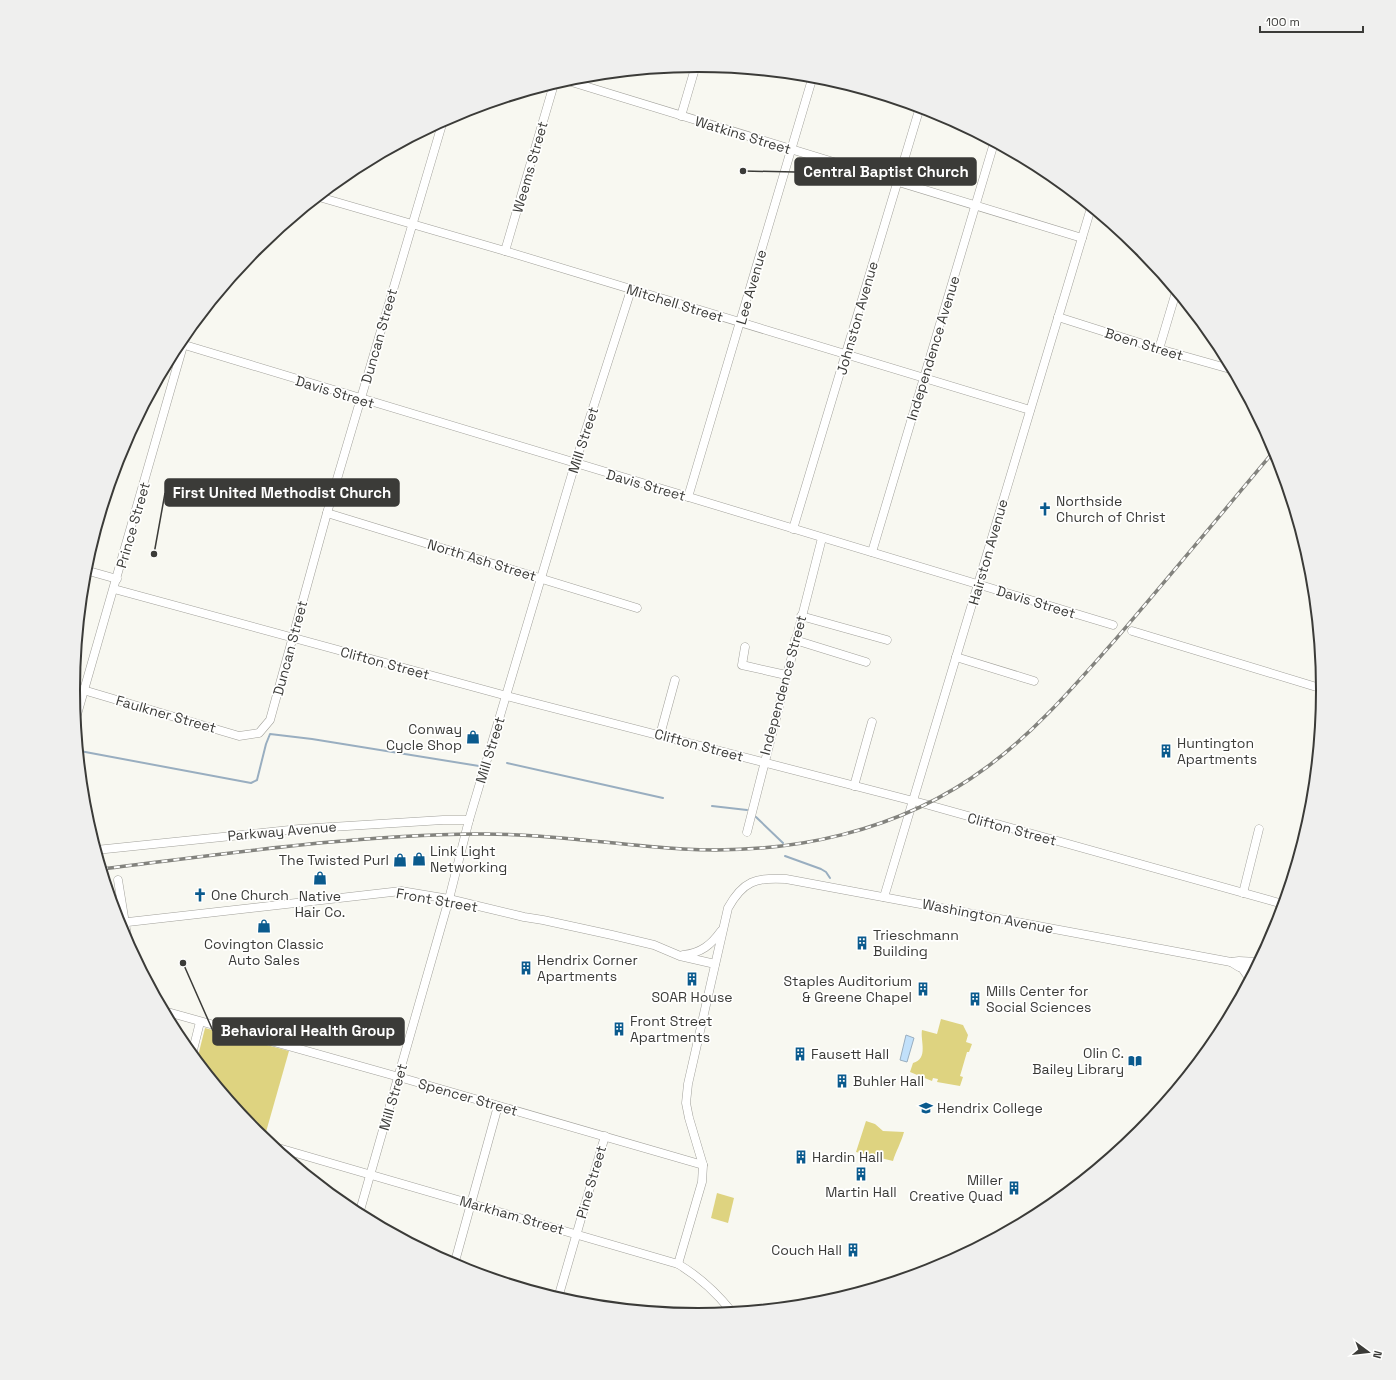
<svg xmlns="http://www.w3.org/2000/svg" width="1396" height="1380" viewBox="0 0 1396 1380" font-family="'Space Grotesk',sans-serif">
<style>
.green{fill:#ded380}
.water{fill:#c1e0fa;stroke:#99aec0}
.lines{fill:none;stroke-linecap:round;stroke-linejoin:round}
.stream{stroke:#99aec0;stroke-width:2}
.minor-casing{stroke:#a1a09a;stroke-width:9}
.minor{stroke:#fff;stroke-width:8}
.rail-casing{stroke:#83837e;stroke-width:3.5}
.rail{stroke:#fffffe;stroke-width:2;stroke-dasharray:6;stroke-linecap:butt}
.labels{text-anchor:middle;stroke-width:3.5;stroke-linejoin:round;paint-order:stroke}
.street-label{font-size:14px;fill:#3b3b38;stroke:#fffffe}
.poi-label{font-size:14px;fill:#3b3b38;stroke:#fffffe;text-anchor:start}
.rim{fill:none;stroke:#3b3b38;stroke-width:2}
.leader{fill:none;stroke:#3b3b38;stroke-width:1.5}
.callout-dot{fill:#3b3b38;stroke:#fffffe;stroke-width:1.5}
.callout{fill:#3b3b38;stroke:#3b3b38;stroke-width:1.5}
.callout-label{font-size:15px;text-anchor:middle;font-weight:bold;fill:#fff}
</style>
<rect width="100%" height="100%" fill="#f8f8f1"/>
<g class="green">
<path d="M941 1019 963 1025 968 1035 966 1042 972 1044 969 1052H967L960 1076 963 1077 960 1086 937 1082 938 1079 933 1078 932 1081 910 1072 913 1063C929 1059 920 1040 922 1030L937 1034Z"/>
<polygon points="205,1028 289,1051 266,1132 253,1129 197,1060"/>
<path d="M866 1121 875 1124 883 1131 904 1132C901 1143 896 1151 893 1161L856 1152Z"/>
<polygon points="717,1193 734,1198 728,1223 711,1218"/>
</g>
<polygon class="water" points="906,1035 914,1038 907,1062 900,1060"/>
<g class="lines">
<g class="stream">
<polyline points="80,751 251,783 257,780 266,744 270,734 312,739 479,766"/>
<polyline points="507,763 663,798"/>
<polyline points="712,806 747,810"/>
<polyline points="756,817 783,843"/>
<polyline points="785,856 821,869 826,872 830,878"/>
</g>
<g class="minor-casing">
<g id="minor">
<polyline points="565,80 1082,238"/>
<polyline points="681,116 696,65"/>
<polyline points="319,197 505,251 1030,410"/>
<polyline points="505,251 554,84"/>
<polyline points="1058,317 1159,349 1230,369"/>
<polyline points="178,343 1113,625"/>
<polyline points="1159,349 1176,292"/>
<polyline points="688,497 813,76"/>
<polyline points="327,513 637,608"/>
<polyline points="793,529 920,107"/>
<polyline points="872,552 994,143"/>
<polyline points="85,570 117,579"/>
<polyline points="114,589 507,696 925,804 1283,904"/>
<polyline points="801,616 887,640"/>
<polyline points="1132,631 1323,689"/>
<polyline points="795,640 866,662"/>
<polyline points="745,647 742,665 786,675"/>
<polyline points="956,657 1034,681"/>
<polyline points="73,687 239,736 259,733 270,720 327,513 443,121"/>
<polyline points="76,718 187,332"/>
<polyline points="660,735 675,680"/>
<polyline points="854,786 872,722"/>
<polyline points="747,832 822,538"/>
<polyline points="96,850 299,829 443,820 469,820"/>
<polyline points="118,880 128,942"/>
<polyline points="1243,893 1259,829"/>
<polyline points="884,897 1091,208"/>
<polyline points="119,923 401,891 449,899 524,917 543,920 612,935 654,945 680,956 715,964"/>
<path d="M683 955C701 953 711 945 721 931"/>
<polyline points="1231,962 1239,967 1254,970"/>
<polyline points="1242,968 1249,978"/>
<polyline points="164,1011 399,1077 703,1165"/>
<polyline points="192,1054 200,1022"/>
<path d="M275 1147 678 1264C700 1277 716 1292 732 1312"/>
<polyline points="359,1214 449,899 469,820 575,464 631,290"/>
<path d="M678 1264 702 1182 703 1165 689 1118 686 1103 688 1084 728 908C743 881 756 877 786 879L1231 962 1239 961 1258 962"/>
<polyline points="454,1265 498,1106"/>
<polyline points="558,1298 605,1136"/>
</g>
</g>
<use href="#minor" class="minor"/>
<g class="rail-casing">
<path id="rail" d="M102 869C226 854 351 835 476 834 545 833 614 845 683 849 790 855 900 832 987 767 1036 731 1075 685 1115 640 1169 577 1222 513 1275 450"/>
</g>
<use href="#rail" class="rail"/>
</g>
<defs>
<g id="church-bare" transform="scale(1.08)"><path d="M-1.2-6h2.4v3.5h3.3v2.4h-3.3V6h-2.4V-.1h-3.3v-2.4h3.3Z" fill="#0a5a8d" stroke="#fffffe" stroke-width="2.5" paint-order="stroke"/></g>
<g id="shop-bare" transform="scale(1.08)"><path d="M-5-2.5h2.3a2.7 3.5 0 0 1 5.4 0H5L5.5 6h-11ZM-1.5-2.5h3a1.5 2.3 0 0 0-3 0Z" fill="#0a5a8d" stroke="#fffffe" stroke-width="2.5" paint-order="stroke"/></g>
<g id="building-bare" transform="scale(1.08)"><path d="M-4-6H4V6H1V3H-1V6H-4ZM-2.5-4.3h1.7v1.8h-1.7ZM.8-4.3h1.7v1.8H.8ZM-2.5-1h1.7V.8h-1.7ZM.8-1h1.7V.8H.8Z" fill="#0a5a8d" stroke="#fffffe" stroke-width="2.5" paint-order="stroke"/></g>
<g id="library-bare" transform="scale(1.08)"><path d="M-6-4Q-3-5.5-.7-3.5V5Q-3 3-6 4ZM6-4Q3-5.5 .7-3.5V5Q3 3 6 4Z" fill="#0a5a8d" stroke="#fffffe" stroke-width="2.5" paint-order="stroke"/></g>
<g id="university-bare" transform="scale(1.08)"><path d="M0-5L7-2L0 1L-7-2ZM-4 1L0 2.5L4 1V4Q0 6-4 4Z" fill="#0a5a8d" stroke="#fffffe" stroke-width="2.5" paint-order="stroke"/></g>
</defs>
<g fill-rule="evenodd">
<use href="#church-bare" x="1045" y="509"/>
<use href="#shop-bare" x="473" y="737"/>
<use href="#building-bare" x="1166" y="751"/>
<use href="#shop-bare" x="419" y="859"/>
<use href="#shop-bare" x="400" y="860"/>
<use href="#shop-bare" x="320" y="878"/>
<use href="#church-bare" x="200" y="895"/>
<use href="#shop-bare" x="264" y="926"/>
<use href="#building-bare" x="862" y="943"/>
<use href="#building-bare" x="526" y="968"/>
<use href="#building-bare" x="692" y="979"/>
<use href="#building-bare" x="923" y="989"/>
<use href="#building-bare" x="975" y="999"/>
<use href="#building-bare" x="619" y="1029"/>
<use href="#building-bare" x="800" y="1054"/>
<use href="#library-bare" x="1135" y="1061"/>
<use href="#building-bare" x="842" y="1081"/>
<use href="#university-bare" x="926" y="1108"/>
<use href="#building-bare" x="801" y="1157"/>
<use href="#building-bare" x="861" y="1174"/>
<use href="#building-bare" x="1014" y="1188"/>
<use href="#building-bare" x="853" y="1250"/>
</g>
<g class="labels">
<g class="street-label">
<text transform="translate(743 135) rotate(17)" y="5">Watkins Street</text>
<text transform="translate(530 167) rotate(-74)" y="5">Weems Street</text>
<text transform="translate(751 287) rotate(-74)" y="5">Lee Avenue</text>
<text transform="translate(675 303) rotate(17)" y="5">Mitchell Street</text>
<text transform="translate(857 318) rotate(-74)" y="5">Johnston Avenue</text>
<text transform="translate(379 336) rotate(-74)" y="5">Duncan Street</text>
<text transform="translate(1144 344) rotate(17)" y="5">Boen Street</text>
<text transform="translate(933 348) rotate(-73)" y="5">Independence Avenue</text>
<text transform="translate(335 392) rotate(17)" y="5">Davis Street</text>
<text transform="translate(583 440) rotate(-72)" y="5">Mill Street</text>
<text transform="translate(646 485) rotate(16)" y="5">Davis Street</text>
<text transform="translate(133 525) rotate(-74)" y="5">Prince Street</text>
<text transform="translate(988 552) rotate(-74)" y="5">Hairston Avenue</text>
<text transform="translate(482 560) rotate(17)" y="5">North Ash Street</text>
<text transform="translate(1036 602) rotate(17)" y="5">Davis Street</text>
<text transform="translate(290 648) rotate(-75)" y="5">Duncan Street</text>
<text transform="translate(385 663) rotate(15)" y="5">Clifton Street</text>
<text transform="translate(783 685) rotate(-75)" y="5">Independence Street</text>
<text transform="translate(166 714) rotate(16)" y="5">Faulkner Street</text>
<text transform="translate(699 745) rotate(15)" y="5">Clifton Street</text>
<text transform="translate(490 750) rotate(-73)" y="5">Mill Street</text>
<text transform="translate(1012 829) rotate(15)" y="5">Clifton Street</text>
<text transform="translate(282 831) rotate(-5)" y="5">Parkway Avenue</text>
<text transform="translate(437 900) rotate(10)" y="5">Front Street</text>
<text transform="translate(988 916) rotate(11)" y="5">Washington Avenue</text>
<text transform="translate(393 1097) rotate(-74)" y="5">Mill Street</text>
<text transform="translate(468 1097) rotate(16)" y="5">Spencer Street</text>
<text transform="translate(591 1182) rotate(-74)" y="5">Pine Street</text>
<text transform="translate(512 1215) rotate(16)" y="5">Markham Street</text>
</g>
<g class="poi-label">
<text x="1056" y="506">Northside<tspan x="1056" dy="16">Church of Christ</tspan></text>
<text x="462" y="734" text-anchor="end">Conway<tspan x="462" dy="16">Cycle Shop</tspan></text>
<text x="1177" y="748">Huntington<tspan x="1177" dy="16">Apartments</tspan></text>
<text x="430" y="856">Link Light<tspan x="430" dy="16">Networking</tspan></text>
<text x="389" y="865" text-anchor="end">The Twisted Purl</text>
<text x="211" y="900">One Church</text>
<text x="320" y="901" text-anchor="middle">Native<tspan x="320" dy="16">Hair Co.</tspan></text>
<text x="873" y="940">Trieschmann<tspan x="873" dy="16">Building</tspan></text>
<text x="264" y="949" text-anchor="middle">Covington Classic<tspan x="264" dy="16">Auto Sales</tspan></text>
<text x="537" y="965">Hendrix Corner<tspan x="537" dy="16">Apartments</tspan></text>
<text x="912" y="986" text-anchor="end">Staples Auditorium<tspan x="912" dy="16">&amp; Greene Chapel</tspan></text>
<text x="986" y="996">Mills Center for<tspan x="986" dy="16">Social Sciences</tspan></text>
<text x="692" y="1002" text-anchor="middle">SOAR House</text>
<text x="630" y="1026">Front Street<tspan x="630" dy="16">Apartments</tspan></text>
<text x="1124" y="1058" text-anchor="end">Olin C.<tspan x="1124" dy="16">Bailey Library</tspan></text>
<text x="811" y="1059">Fausett Hall</text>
<text x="853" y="1086">Buhler Hall</text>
<text x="937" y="1113">Hendrix College</text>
<text x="812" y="1162">Hardin Hall</text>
<text x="1003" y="1185" text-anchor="end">Miller<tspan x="1003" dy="16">Creative Quad</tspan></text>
<text x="861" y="1197" text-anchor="middle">Martin Hall</text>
<text x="842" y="1255" text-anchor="end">Couch Hall</text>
</g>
</g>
<path d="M0 0H1396V1380H0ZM80 690a618 618 0 1 1 1236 0a618 618 0 1 1-1236 0Z" fill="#efefee" fill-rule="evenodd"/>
<path class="rim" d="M80 690a618 618 0 1 1 1236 0a618 618 0 1 1-1236 0Z"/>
<path class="leader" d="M743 171L795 172M154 554L165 493M183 963L213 1031"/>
<g class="callout-dot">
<circle cx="743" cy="171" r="4"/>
<circle cx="154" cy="554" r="4"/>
<circle cx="183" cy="963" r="4"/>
</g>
<g class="callout">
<rect x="795" y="158" width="181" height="27" rx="4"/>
<rect x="165" y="479" width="234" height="27" rx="4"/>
<rect x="213" y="1018" width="191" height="27" rx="4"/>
</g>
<g class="callout-label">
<text x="886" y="177">Central Baptist Church</text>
<text x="282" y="498">First United Methodist Church</text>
<text x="308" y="1036">Behavioral Health Group</text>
</g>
<g transform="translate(1368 1352) rotate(105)" stroke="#fffffe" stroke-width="3" paint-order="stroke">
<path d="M0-3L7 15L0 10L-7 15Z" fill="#3b3b38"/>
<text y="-6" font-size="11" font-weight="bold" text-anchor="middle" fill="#3b3b38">N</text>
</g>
<path d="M1260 26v6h103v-6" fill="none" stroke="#3b3b38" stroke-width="2"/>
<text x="1266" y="26" font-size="12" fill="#3b3b38" stroke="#fffffe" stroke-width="3" paint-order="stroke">100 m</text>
</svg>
